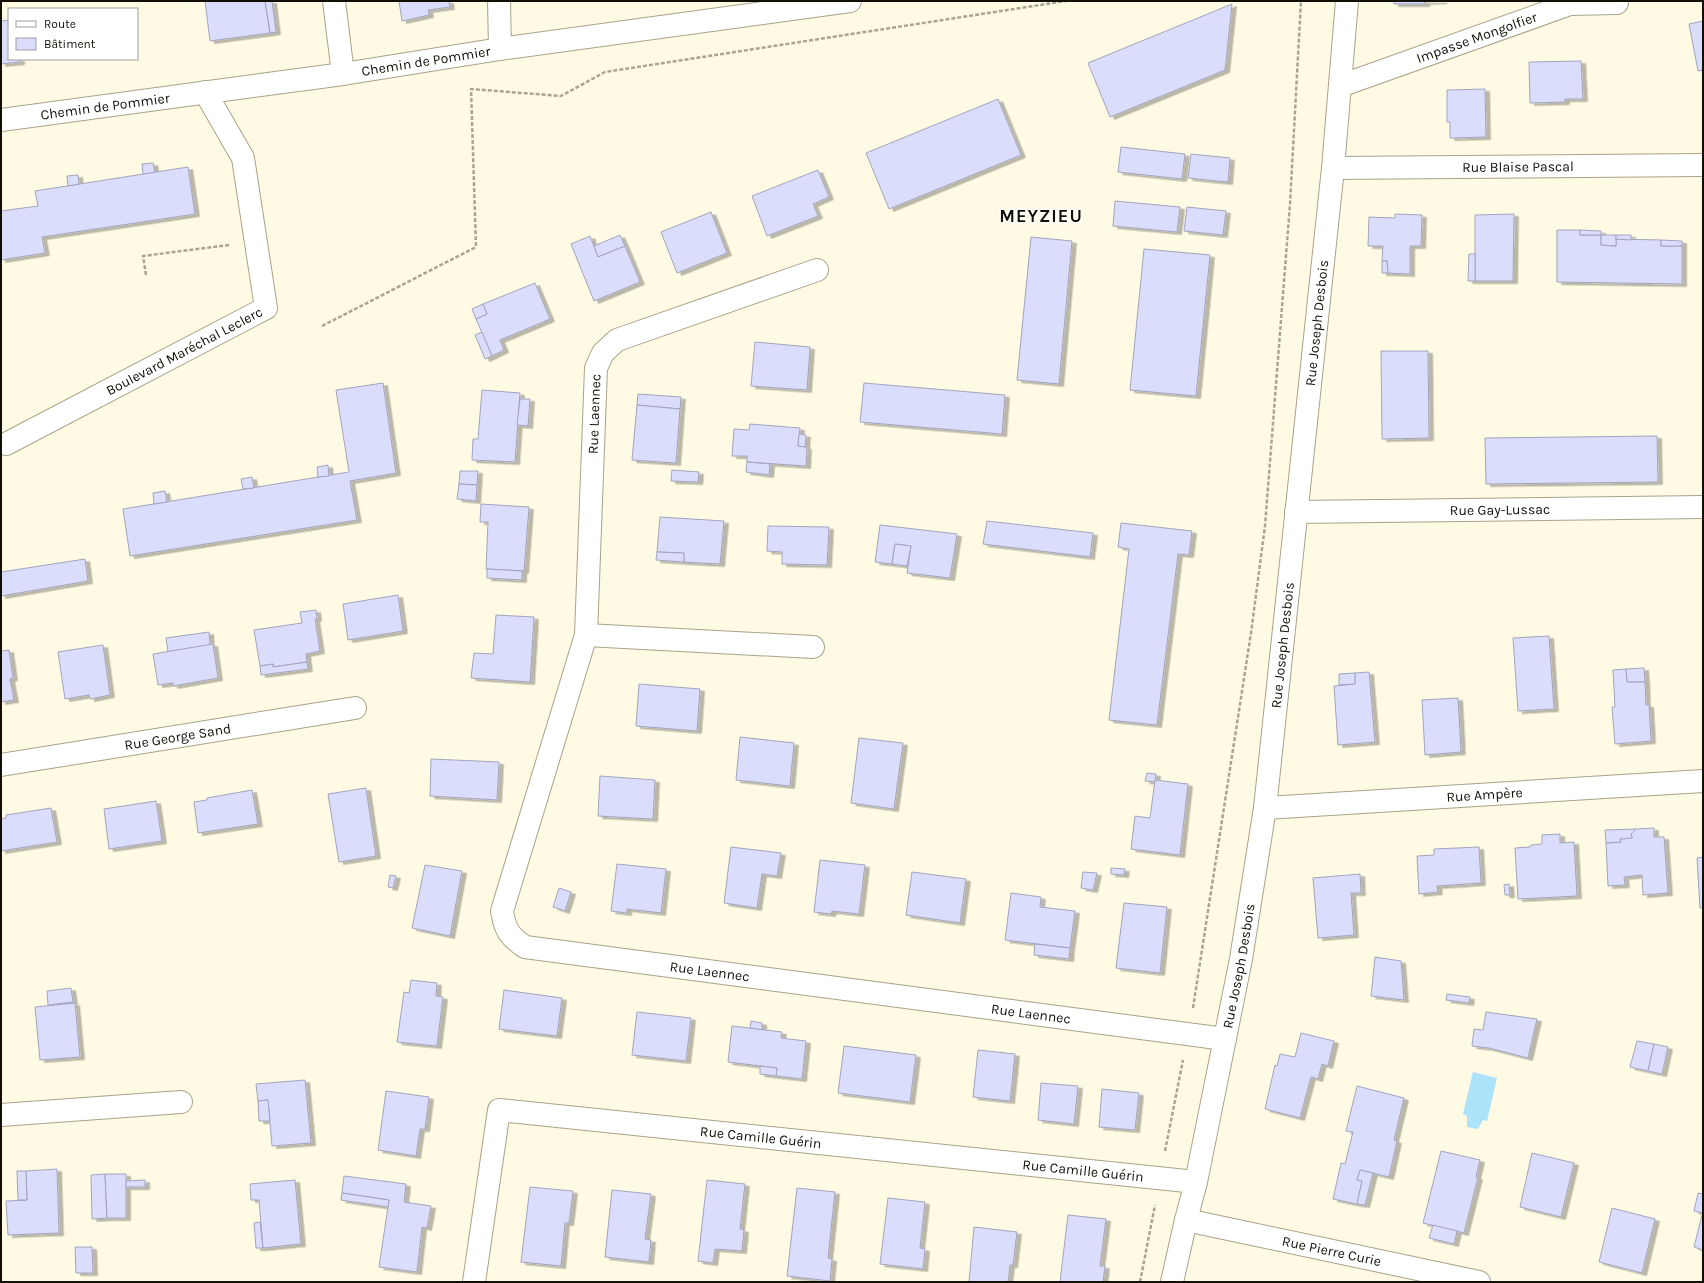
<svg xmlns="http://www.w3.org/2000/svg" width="1704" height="1283" viewBox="0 0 1704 1283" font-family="Karla,sans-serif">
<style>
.water{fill:#ade2fb}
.building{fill:#daddfc;stroke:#a2a4be;filter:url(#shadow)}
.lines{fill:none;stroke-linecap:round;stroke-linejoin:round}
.minor-casing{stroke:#a8a389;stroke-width:24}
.path{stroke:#a9a594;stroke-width:2.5;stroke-dasharray:4 2;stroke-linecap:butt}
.minor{stroke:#fff;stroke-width:22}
.labels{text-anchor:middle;stroke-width:3;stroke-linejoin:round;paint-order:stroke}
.street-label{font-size:14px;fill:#110f06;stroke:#fff}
.district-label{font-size:18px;font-weight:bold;letter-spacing:1px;fill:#110f06;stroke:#fff}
</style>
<defs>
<filter id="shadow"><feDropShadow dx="4.5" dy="2.5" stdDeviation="0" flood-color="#0004"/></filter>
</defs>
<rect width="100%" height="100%" fill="#fefae4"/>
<polygon class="water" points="1473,1072 1497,1078 1487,1121 1483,1120 1478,1129 1467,1127 1467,1116 1463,1114"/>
<g class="building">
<polygon points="205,1 265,1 270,33 210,41"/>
<polygon points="265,1 272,1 276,32 270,33"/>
<polygon points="399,1 449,1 450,7 428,10 429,15 402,21"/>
<polygon points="1394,1 1443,1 1425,2 1425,4 1394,4"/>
<polygon points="1232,4 1225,70 1110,117 1088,63"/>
<polygon points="9,20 9,59 20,59 20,62 1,64 1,21"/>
<polygon points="1703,21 1703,70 1698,71 1689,24"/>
<polygon points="1581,61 1583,99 1565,99 1565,102 1530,103 1529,62"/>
<polygon points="1485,89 1486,137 1450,138 1450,122 1447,122 1447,90"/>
<polygon points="998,99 1021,155 889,209 866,153"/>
<polygon points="1121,147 1185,154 1182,179 1118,172"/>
<polygon points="1191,154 1230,158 1228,182 1188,178"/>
<polygon points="153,163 155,173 143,174 142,164"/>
<polygon points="188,167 195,214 42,237 45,253 1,260 1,211 38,206 35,191"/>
<polygon points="818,170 829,197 813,204 818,216 767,236 752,196"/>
<polygon points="78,175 79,184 68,186 67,176"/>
<polygon points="1115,201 1180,207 1177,232 1113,226"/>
<polygon points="1187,207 1226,211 1223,235 1184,231"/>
<polygon points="711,212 727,253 677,273 661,232"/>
<polygon points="1395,214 1422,215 1421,246 1410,246 1410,274 1388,273 1387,261 1382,261 1383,246 1368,246 1369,217 1395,218"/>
<polygon points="1514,214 1513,281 1475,281 1475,215"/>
<polygon points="1557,230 1580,230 1580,235 1601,235 1601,245 1616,246 1616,239 1661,240 1661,246 1682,246 1682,284 1557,282"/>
<polygon points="1580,230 1601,231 1601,235 1580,235"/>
<polygon points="620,235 625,246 598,257 594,246"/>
<polygon points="1601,235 1616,235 1616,246 1601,245"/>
<polygon points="1616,235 1631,235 1631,240 1616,239"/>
<polygon points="590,236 598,257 625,246 640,282 594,301 571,244"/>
<polygon points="1031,237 1072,241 1059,384 1017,380"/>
<polygon points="1661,240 1682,241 1682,246 1661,246"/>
<polygon points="1144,249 1210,255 1196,396 1130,390"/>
<polygon points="1469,254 1475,254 1475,281 1468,281"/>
<polygon points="1382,261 1387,261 1388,273 1382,273"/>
<polygon points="535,283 550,319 500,340 504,350 492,356 476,319 487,314 483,304"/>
<polygon points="483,304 487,314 476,319 472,309"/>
<polygon points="482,332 492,356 485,359 475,335"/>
<polygon points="755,342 810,347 807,390 751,386"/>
<polygon points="1381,351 1428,351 1429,438 1382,439"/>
<polygon points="383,383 396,473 350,481 357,520 130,556 123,509 349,472 336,390"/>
<polygon points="864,383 1005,395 1002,434 860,422"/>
<polygon points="482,390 520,393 515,462 472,460 473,439 478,439"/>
<polygon points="638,394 681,397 680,409 637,405"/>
<polygon points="520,399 530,399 528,426 517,425"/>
<polygon points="637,405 680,409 676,463 632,460"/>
<polygon points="750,424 800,428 798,446 807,447 806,466 747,462 747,456 732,456 734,429 749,430"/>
<polygon points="799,434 806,435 805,447 798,446"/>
<polygon points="1657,436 1658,482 1486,484 1485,438"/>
<polygon points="747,462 770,464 769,475 746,472"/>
<polygon points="328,465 329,476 318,477 317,467"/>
<polygon points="672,470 699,472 698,482 671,481"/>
<polygon points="460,471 478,471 477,485 459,484"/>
<polygon points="252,477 254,488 243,489 241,479"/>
<polygon points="459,484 477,485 476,501 457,499"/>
<polygon points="165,491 167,502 154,504 153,493"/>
<polygon points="481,504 529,507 524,571 486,569 488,522 480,522"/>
<polygon points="660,517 724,521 720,564 684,562 684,553 657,552"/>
<polygon points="987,521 1093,533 1090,557 983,544"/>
<polygon points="1121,523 1192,531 1189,555 1178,554 1157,725 1109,720 1129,549 1118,547"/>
<polygon points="880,525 957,534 950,578 907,573 911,546 895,544 892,564 875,562"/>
<polygon points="768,526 829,527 827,565 782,564 782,552 767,551"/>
<polygon points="895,544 911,546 907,566 892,564"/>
<polygon points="657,552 684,553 684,562 656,560"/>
<polygon points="85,559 88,581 1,596 1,572"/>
<polygon points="487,569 522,571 522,580 487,578"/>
<polygon points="398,595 403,631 348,640 343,604"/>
<polygon points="316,610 317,619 315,619 320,651 306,654 307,662 273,667 273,664 260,666 254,630 302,623 300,612"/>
<polygon points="496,615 534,617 530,682 471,678 474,653 493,654"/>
<polygon points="209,632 210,645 168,652 166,638"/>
<polygon points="1549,636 1554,709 1518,711 1513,638"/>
<polygon points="213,644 218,678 173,686 173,683 158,685 153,654"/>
<polygon points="103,645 110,695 90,699 89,695 65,699 58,652"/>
<polygon points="9,650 13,678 10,679 14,700 1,702 1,651"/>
<polygon points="307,662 308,669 261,675 260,666 273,664 273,667"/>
<polygon points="1644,668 1645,682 1627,682 1626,669"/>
<polygon points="1626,669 1627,682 1645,682 1646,705 1649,705 1651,741 1615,744 1612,707 1615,707 1613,670"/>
<polygon points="1369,672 1375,742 1338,745 1334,686 1355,684 1355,673"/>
<polygon points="1355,673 1355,684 1339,685 1339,674"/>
<polygon points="639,684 700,689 697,731 636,726"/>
<polygon points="1458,698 1461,752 1425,755 1422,700"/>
<polygon points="740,737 794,743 790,786 736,780"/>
<polygon points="859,738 903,743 894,809 851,803"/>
<polygon points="431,759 499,762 497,800 430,796"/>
<polygon points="1147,773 1156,774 1155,782 1145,781"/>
<polygon points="600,776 655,780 653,819 598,816"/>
<polygon points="1155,780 1188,784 1180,855 1131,849 1135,816 1150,818"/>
<polygon points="366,788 376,856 339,862 328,794"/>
<polygon points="252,790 258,824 198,833 194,802 207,800 207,798"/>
<polygon points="156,801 162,841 109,849 104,809"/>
<polygon points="51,808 57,842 1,851 1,819 6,818 6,815"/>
<polygon points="1654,828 1654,837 1664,837 1668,893 1643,895 1642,875 1624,877 1625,885 1608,886 1606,843 1621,842 1620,839 1632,838 1631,834 1636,829"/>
<polygon points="1636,829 1631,834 1632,838 1620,839 1621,842 1606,843 1605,830"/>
<polygon points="1560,834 1560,843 1574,842 1577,896 1518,899 1515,848 1530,847 1531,845 1542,844 1542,835"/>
<polygon points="731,847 781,853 777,876 762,874 757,908 724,903"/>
<polygon points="1479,847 1481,883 1437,886 1438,892 1419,894 1417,856 1434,855 1434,849"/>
<polygon points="1703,857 1703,908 1700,908 1697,858"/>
<polygon points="820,860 865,865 859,914 832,911 831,914 814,912"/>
<polygon points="617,864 666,869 661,913 627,909 627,913 611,911"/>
<polygon points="425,865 462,871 450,936 412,928"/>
<polygon points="1111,868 1125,869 1124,875 1111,874"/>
<polygon points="912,872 966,879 960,923 906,915"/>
<polygon points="1083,872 1097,873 1093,890 1081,888"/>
<polygon points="1360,874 1361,893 1351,893 1354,935 1318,938 1313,878"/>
<polygon points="390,875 396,876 393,888 388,887"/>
<polygon points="1509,884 1510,895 1505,895 1504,885"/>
<polygon points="559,888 571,892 565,911 553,907"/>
<polygon points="1011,893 1041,897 1040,907 1075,911 1070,948 1005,940"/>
<polygon points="1124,903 1167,907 1160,973 1116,968"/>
<polygon points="1035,944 1070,948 1069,959 1034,955"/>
<polygon points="1375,957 1401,961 1404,1000 1371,996"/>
<polygon points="411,980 437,983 436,996 443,997 437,1046 397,1042 404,992 409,993"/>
<polygon points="71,988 73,1002 48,1005 47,991"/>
<polygon points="504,990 562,998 557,1036 499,1029"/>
<polygon points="1447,994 1470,997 1469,1003 1446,1000"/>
<polygon points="75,1003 80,1057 40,1060 35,1007"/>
<polygon points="637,1012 691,1018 686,1061 632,1055"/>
<polygon points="1486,1012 1537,1019 1528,1058 1489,1048 1472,1046 1474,1029 1483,1030"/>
<polygon points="751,1021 762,1023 762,1030 750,1028"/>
<polygon points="732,1026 782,1032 781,1038 806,1041 802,1079 776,1076 777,1068 728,1062"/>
<polygon points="1301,1033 1334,1041 1328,1066 1322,1064 1318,1079 1311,1077 1300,1118 1265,1109 1275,1065 1277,1066 1280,1054 1295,1057"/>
<polygon points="1637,1041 1654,1044 1648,1071 1630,1067"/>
<polygon points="1654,1044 1668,1047 1662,1074 1648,1071"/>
<polygon points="844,1046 916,1055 910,1102 838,1093"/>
<polygon points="978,1050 1015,1054 1010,1101 973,1097"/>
<polygon points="760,1066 777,1068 776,1076 760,1074"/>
<polygon points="305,1080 311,1143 272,1146 268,1100 258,1101 256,1084"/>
<polygon points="1041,1083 1078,1086 1074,1124 1038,1120"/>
<polygon points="1357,1086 1404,1098 1394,1140 1397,1141 1389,1177 1360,1170 1357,1180 1362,1181 1357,1204 1333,1199 1341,1163 1345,1164 1353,1132 1346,1131"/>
<polygon points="1102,1089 1139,1093 1135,1130 1099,1127"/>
<polygon points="386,1091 429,1097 425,1129 420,1129 416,1156 378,1150"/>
<polygon points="268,1100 270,1121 259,1121 258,1101"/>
<polygon points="1441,1151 1480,1160 1476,1177 1478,1177 1464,1233 1423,1223"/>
<polygon points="1532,1153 1574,1163 1561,1217 1520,1207"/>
<polygon points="57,1169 59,1233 8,1235 6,1201 27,1200 26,1171"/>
<polygon points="1360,1170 1373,1173 1365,1205 1357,1204 1362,1181 1357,1180"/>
<polygon points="17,1171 26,1171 27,1200 18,1200"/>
<polygon points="105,1174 107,1218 92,1219 91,1175"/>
<polygon points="105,1174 126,1174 126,1218 107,1218"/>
<polygon points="344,1176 406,1184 404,1202 431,1206 427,1228 422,1227 417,1272 379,1267 389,1200 342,1193"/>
<polygon points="145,1180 145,1187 126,1187 126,1181"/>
<polygon points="295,1180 301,1244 263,1248 259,1200 251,1200 250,1184"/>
<polygon points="707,1180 745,1184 740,1229 744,1230 742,1251 715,1249 713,1263 698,1261"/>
<polygon points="530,1187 573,1191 569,1223 565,1223 561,1266 521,1262"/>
<polygon points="797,1188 835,1192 828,1258 832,1259 830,1281 787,1276"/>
<polygon points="612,1190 651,1194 645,1239 651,1240 649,1262 605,1257"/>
<polygon points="342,1193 389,1200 388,1207 341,1200"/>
<polygon points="1698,1193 1703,1194 1703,1213 1694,1211"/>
<polygon points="888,1198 925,1202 920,1248 925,1249 923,1269 880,1264"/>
<polygon points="1612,1208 1655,1219 1642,1273 1599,1262"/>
<polygon points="1703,1211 1703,1250 1694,1247"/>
<polygon points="1068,1215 1106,1219 1100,1266 1105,1266 1103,1282 1060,1282"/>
<polygon points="260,1222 263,1248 256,1248 254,1223"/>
<polygon points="1433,1225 1457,1231 1454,1244 1429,1238"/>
<polygon points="974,1227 1017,1232 1013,1265 1010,1265 1008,1282 969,1282"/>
<polygon points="75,1247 92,1247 93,1273 76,1273"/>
</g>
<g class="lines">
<g class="minor-casing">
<g id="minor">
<polyline points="334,1 343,74"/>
<polyline points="499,1 500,49"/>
<path id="s1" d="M1340 86 1570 4 1617 3"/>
<path id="s2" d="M1 120 343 74 500 49 850 1"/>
<path id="s3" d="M1333 168 1703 165"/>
<path id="s4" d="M817 270 617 340 603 353 596 368 586 635 502 911C505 930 509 936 525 947L1225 1039"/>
<path id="s5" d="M6 444 266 308 243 158 205 92"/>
<path id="s6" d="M1296 512 1703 507"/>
<polyline points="586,635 813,647"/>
<path id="s7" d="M1 765 355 708"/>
<path id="s8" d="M1265 808 1703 781"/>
<polyline points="1,1115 181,1102"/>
<path id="s9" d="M1186 1220 1479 1282"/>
<path id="s10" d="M474 1282 499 1110 1196 1182"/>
<path id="s11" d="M1172 1282 1186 1220 1196 1182 1241 959 1265 808 1333 168 1347 1"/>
</g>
</g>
<g class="path">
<polyline points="146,275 143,256 229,245"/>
<polyline points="322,326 476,247 471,89 561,96 605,72 1066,1"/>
<polyline points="1193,1008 1251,633 1265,526 1290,204 1301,1"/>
<polyline points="1165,1151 1183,1060"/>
<polyline points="1140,1282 1155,1205"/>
</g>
<use href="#minor" class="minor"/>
</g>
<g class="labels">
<g class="street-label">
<text dy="5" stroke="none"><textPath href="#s1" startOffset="145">Impasse Mongolfier</textPath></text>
<text dy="5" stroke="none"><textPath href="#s2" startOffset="429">Chemin de Pommier</textPath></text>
<text dy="5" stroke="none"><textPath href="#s2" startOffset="105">Chemin de Pommier</textPath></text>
<text dy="5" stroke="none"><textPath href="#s3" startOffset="185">Rue Blaise Pascal</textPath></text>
<text dy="5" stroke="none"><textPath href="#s11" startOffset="971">Rue Joseph Desbois</textPath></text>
<text dy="5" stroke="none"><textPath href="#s5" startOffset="201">Boulevard Maréchal Leclerc</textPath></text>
<text transform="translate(594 414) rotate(-88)" y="5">Rue Laennec</text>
<text dy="5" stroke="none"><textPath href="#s6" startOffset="204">Rue Gay-Lussac</textPath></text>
<text dy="5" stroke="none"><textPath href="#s11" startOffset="647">Rue Joseph Desbois</textPath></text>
<text dy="5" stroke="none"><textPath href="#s7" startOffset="179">Rue George Sand</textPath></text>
<text dy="5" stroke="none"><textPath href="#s8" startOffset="220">Rue Ampère</textPath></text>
<text dy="5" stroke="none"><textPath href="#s11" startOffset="323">Rue Joseph Desbois</textPath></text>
<text dy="5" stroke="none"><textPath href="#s4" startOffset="1034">Rue Laennec</textPath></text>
<text dy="5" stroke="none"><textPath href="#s4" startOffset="1358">Rue Laennec</textPath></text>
<text dy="5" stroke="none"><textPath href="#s10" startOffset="437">Rue Camille Guérin</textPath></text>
<text dy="5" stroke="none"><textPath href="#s10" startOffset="761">Rue Camille Guérin</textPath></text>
<text dy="5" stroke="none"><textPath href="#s9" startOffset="149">Rue Pierre Curie</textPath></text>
</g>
<g class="district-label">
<text x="1041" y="222">MEYZIEU</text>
</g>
</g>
<rect width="1704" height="1283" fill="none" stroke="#110f06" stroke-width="4"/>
<rect x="8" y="8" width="130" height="52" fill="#ffffff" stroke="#a09f9b"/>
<rect x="16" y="21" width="20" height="6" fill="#ffffff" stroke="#a09f9b"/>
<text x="44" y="28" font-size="12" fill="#110f06">Route</text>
<rect x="16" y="38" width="20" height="12" fill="#daddfc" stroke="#a09f9b"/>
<text x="44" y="48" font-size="12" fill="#110f06">Bâtiment</text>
</svg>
